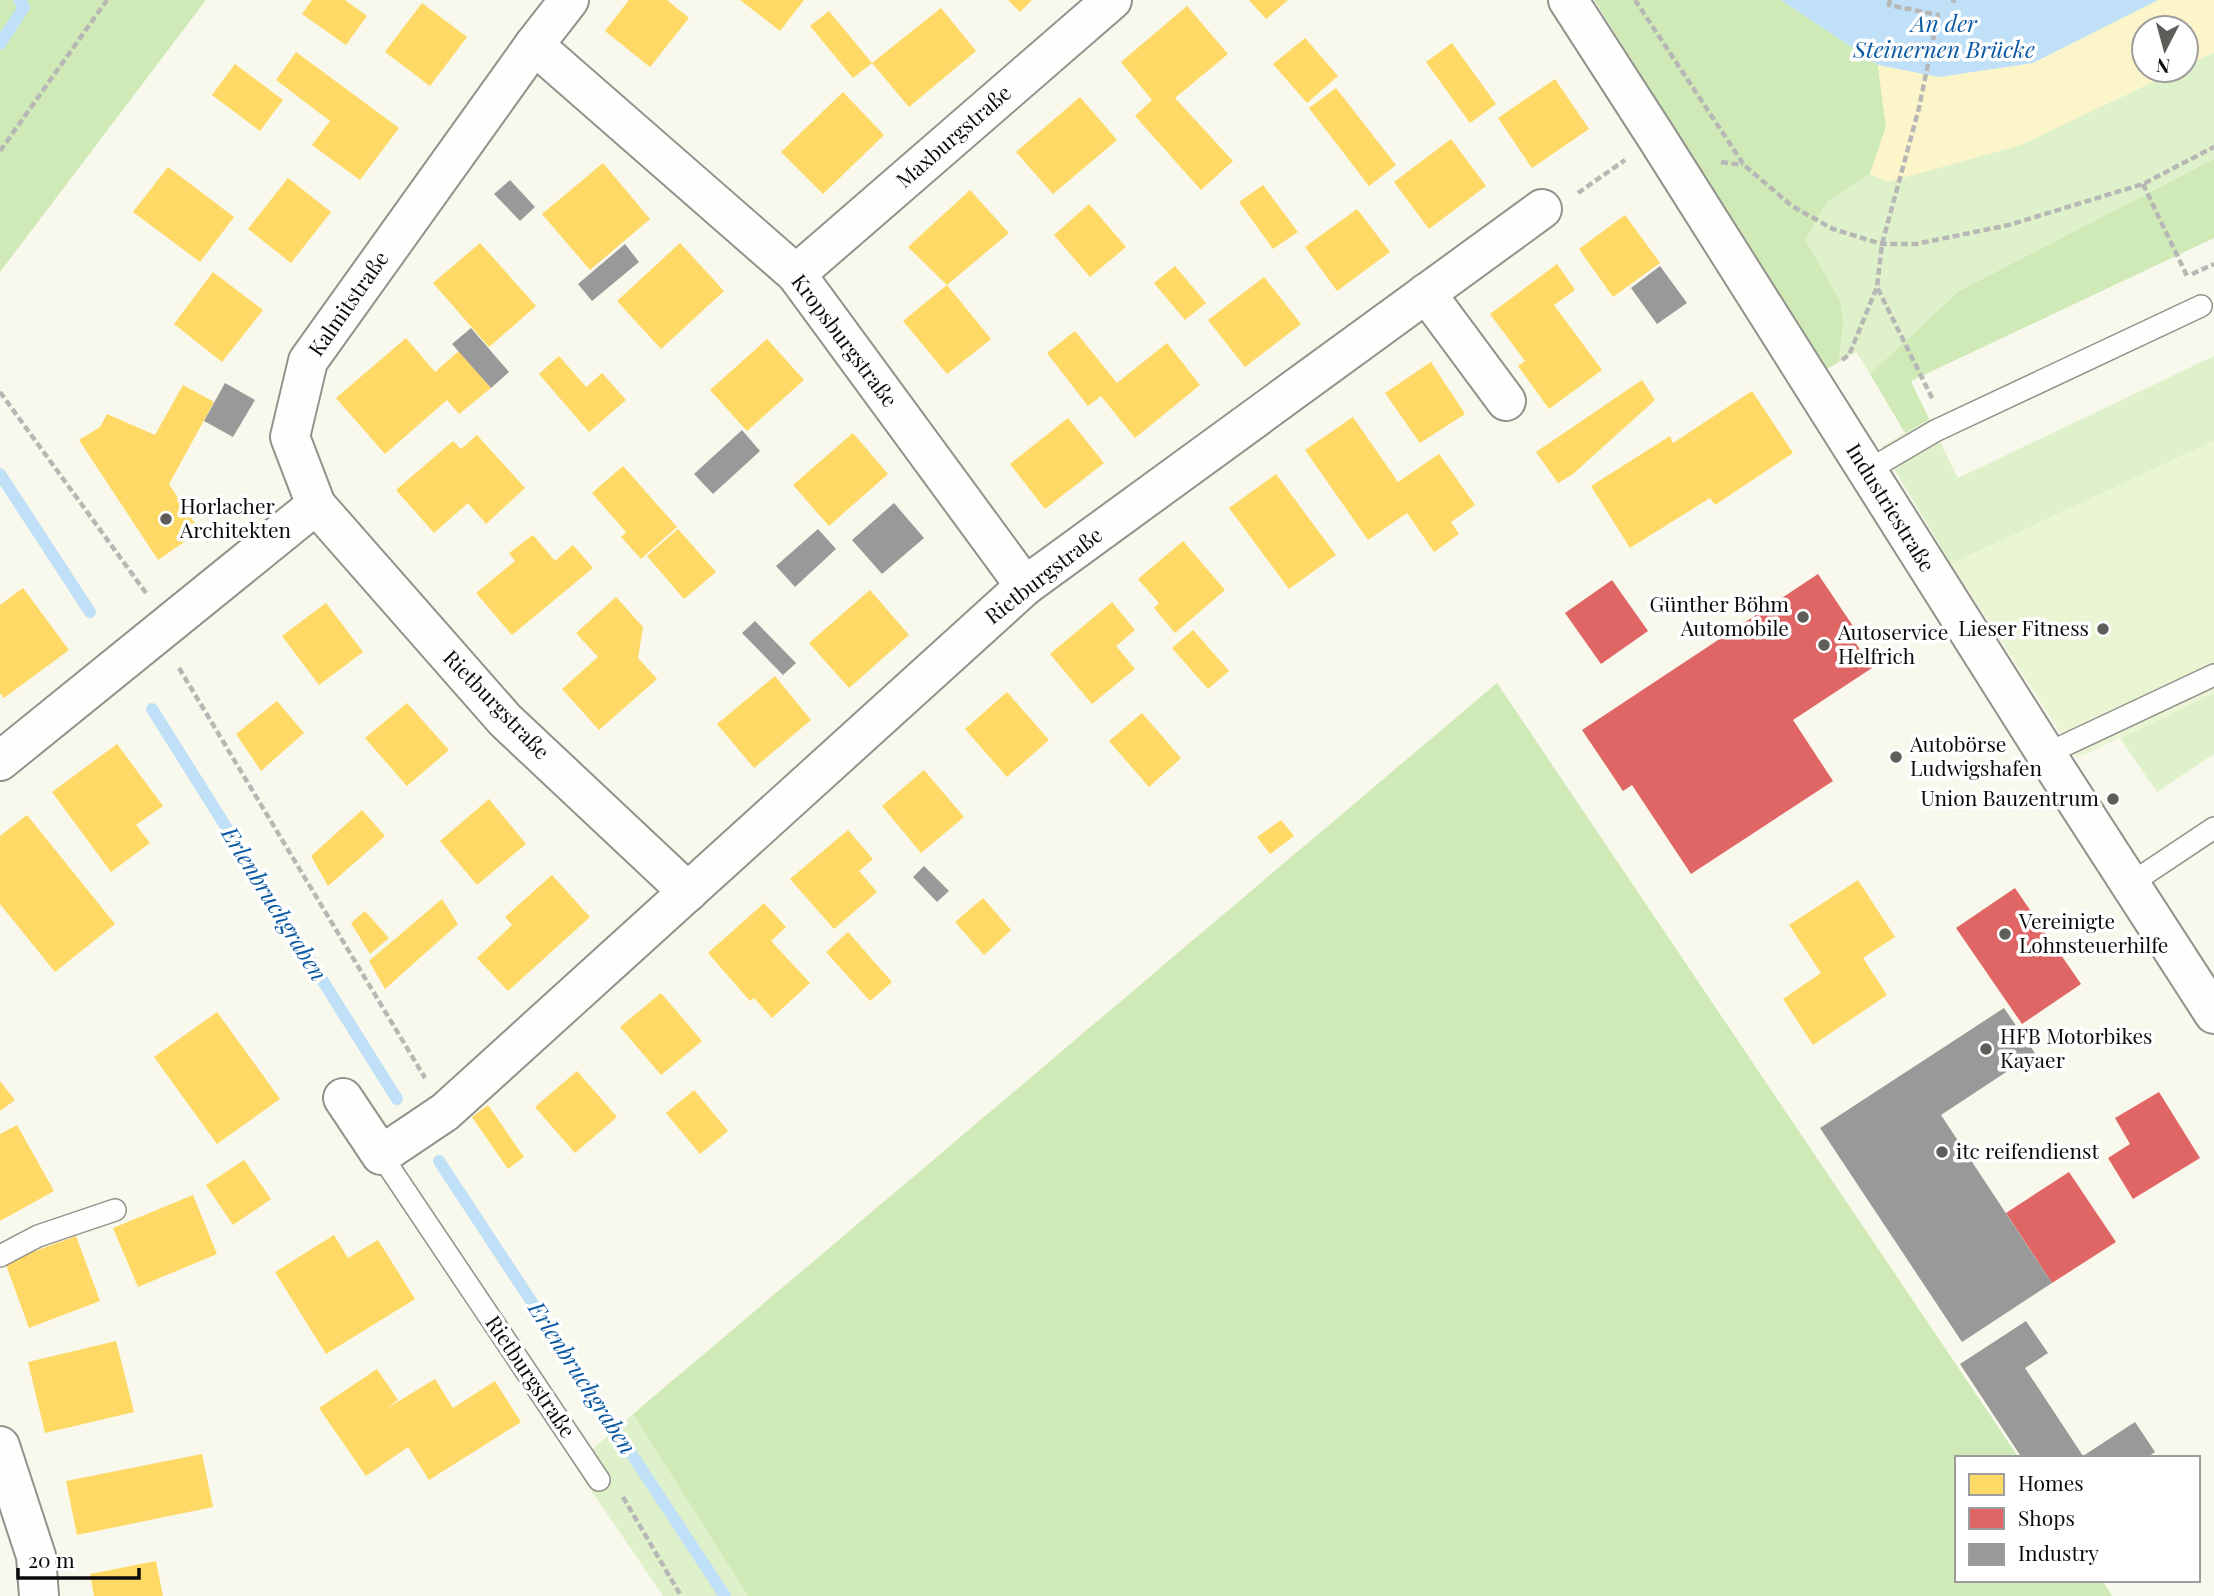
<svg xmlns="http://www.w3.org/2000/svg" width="2214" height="1596" viewBox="0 0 2214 1596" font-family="'Playfair Display',serif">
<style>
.green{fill:#dff1ca}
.forest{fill:#cfeab7}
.sand{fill:#fcf5ca}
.pitch{fill:#eaf5d4}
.water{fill:#bfe0f6}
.homes{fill:#ffd966}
.shops{fill:#e06666}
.industry{fill:#999}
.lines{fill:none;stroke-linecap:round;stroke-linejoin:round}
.stream{stroke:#bfe0f6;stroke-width:12}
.service-casing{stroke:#92918c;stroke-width:24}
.minor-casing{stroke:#92918c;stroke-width:42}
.path{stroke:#b7b7b5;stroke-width:4.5;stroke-dasharray:7 3.5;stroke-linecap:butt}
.service{stroke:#fefefc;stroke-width:21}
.minor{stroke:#fefefc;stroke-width:38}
.poi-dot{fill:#5e5d59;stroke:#fff;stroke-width:2.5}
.labels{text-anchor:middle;stroke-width:7;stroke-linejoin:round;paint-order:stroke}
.street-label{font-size:21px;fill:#0a0a0a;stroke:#fff}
.poi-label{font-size:21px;fill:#0a0a0a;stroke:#fff;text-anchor:start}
.water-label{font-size:23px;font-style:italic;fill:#0b58a3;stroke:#fff}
</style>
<rect width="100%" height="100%" fill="#f9f8ec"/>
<g class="green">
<polygon points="2214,52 2214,159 1959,291 1870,374 1856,352 1839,362 1843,322 1805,240 1827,202 1870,174 1888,182 2105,105 2177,70 2186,70 2186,66"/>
<polygon points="2214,356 2214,441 1951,564 1881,447 1929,419 1958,478"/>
<polygon points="2214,693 2214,754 2157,792 2120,738"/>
<polygon points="633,1414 748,1596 663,1596 574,1465"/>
</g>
<g class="forest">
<polygon points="0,0 206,0 0,272"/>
<polygon points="1594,0 1781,0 1878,65 1886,127 1870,174 1827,202 1805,240 1840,301 1843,322 1839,362 1825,370"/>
<polygon points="2214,159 2214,238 1911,381 1929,419 1905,433 1870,374 1959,291"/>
<polygon points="1497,683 2019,1458 1957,1458 1957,1580 2102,1580 2112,1596 748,1596 633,1414"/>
</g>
<polygon class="sand" points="2158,0 2214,0 2214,52 2186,66 2186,28 2144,28 2144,70 2177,70 2021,145 1888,182 1870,174 1886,127 1878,65 1939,77 2033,63"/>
<polygon class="pitch" points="2214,441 2214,693 2077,758 1951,564"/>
<polygon class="water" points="1781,0 2158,0 2033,63 1939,77 1878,65"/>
<g class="homes">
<polygon points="312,0 345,0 367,16 346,45 302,14"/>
<polygon points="629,0 667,0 689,18 650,67 605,31"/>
<polygon points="740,0 804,0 780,31"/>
<polygon points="1008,0 1032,0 1020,12"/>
<polygon points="1249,0 1288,0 1266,19"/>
<polygon points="422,3 467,37 430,86 385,52"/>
<polygon points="1187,6 1228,54 1175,98 1233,161 1201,190 1135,116 1152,100 1121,62"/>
<polygon points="941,8 976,51 909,107 872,63"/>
<polygon points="829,11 872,63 853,78 810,26"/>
<polygon points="1305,38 1338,76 1307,103 1273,64"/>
<polygon points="1452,43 1496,104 1470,123 1426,62"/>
<polygon points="296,52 399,128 360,180 312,145 330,121 276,80"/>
<polygon points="235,64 283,100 260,131 212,95"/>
<polygon points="1555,79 1589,129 1532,168 1498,118"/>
<polygon points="1336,88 1396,165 1369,186 1309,108"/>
<polygon points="843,92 884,135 823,194 781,152"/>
<polygon points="1080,97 1117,140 1053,194 1016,152"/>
<polygon points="1451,139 1486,186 1429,229 1394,182"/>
<polygon points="603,163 650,219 590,270 542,214"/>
<polygon points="168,167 234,217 200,262 133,212"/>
<polygon points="288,178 331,212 291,263 248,229"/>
<polygon points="1263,185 1298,232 1273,249 1239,202"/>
<polygon points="970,190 1009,233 947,285 908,247"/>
<polygon points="1089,204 1126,247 1090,277 1054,235"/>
<polygon points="1357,209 1390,252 1337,291 1305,247"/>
<polygon points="1625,215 1660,263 1613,297 1579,249"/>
<polygon points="480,243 536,306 489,347 433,283"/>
<polygon points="680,243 724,291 661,349 617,301"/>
<polygon points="1557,264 1575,290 1554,305 1602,370 1549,409 1518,366 1525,361 1490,314"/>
<polygon points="1175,266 1206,303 1185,320 1154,283"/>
<polygon points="213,272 263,310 222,362 174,324"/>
<polygon points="1264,277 1301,324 1245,367 1208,320"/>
<polygon points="947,285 991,339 947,374 903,321"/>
<polygon points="1075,331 1117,383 1167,343 1200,385 1135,438 1101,396 1088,406 1047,353"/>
<polygon points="406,338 435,372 459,351 491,388 459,414 447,400 385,454 336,398"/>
<polygon points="767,339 804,380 747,431 710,390"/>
<polygon points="559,356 586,387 602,373 626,400 589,432 539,374"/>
<polygon points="1431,362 1465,414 1420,443 1385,393"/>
<polygon points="1642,380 1655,400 1573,474 1558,483 1536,452"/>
<polygon points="183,385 214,402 169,484 200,531 158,560 79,440 100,427 107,414 155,435"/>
<polygon points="1752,391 1793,453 1715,505 1710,498 1630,548 1591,486 1670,436 1673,443"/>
<polygon points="1353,417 1398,482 1439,454 1475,505 1451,522 1459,534 1434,552 1407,513 1368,540 1305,450"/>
<polygon points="1068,418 1104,463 1045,509 1010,464"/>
<polygon points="853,433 888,474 829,526 793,485"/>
<polygon points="477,435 525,488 486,524 468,503 434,533 396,490 453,441 461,449"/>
<polygon points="623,466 677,527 641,559 621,537 626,532 592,493"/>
<polygon points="1276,474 1336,555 1289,589 1229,508"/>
<polygon points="678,529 716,572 684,599 647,556"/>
<polygon points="533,535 555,561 573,545 593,568 512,635 476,593 515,561 509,553"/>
<polygon points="1183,541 1225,590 1175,633 1154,608 1159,603 1138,579"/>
<polygon points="23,588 69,650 4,698 0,693 0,605"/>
<polygon points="870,590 909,635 849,688 809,643"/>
<polygon points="616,597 643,627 638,658 657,679 599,730 562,689 598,657 576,633"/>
<polygon points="1112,602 1135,630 1116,646 1135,669 1092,704 1050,654"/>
<polygon points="326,603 363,652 319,685 282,636"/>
<polygon points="1193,630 1229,671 1208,689 1172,648"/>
<polygon points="775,676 811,720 754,768 717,724"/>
<polygon points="1007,692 1049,740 1007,777 965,729"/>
<polygon points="277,701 304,733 261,771 236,734"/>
<polygon points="407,703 449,750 407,786 365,738"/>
<polygon points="1142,713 1181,758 1149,787 1109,741"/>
<polygon points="117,744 163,806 136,825 150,843 111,872 52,792"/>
<polygon points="924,770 964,817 921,853 882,806"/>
<polygon points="489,799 526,844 477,885 440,841"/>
<polygon points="362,810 385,836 328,886 311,856"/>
<polygon points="27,815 115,924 55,972 0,904 0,836"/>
<polygon points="1281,820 1294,836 1270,854 1257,837"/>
<polygon points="848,830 873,859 859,871 877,892 834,929 790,879"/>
<polygon points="552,875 590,917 508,991 477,958 512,925 505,917"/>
<polygon points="1858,880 1895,937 1863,958 1887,995 1813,1045 1783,999 1821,973 1789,925"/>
<polygon points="983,898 1011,930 984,955 955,922"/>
<polygon points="442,899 458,924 385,989 369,961"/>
<polygon points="764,903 786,927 771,941 810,983 772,1018 754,998 750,1001 708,953"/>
<polygon points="365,911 389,938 370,954 351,923"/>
<polygon points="848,932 892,982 870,1001 826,952"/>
<polygon points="661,993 702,1041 661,1075 620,1027"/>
<polygon points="217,1012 280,1099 217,1144 154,1057"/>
<polygon points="577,1071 617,1117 575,1153 535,1107"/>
<polygon points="0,1081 15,1100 0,1111"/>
<polygon points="694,1090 728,1131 700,1154 666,1113"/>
<polygon points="488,1105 524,1157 508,1169 472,1117"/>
<polygon points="17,1125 54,1191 0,1221 0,1134"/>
<polygon points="244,1160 271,1199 233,1225 206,1185"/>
<polygon points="193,1195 217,1254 138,1287 113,1228"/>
<polygon points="334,1235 348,1258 378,1240 415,1299 326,1354 275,1272"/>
<polygon points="76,1236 100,1301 29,1328 5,1262"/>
<polygon points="116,1341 134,1412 45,1433 28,1362"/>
<polygon points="377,1369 398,1400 386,1409 435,1379 453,1408 495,1381 521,1422 429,1480 408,1447 366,1476 319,1408"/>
<polygon points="202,1454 213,1507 77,1535 66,1481"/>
<polygon points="156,1561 163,1596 94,1596 90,1574"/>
</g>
<g class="shops">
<polygon points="1818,574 1859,635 1853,639 1872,668 1793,720 1833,781 1691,874 1632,785 1623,791 1582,730"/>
<polygon points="1612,580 1648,631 1601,664 1565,613"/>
<polygon points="2015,888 2081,984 2022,1024 1956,928"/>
<polygon points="2159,1092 2200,1158 2133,1199 2108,1158 2130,1144 2115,1118"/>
<polygon points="2069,1172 2116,1242 2052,1283 2006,1213"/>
</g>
<g class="industry">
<polygon points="510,180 535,207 520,221 494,194"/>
<polygon points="625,244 639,262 592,301 578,284"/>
<polygon points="1660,266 1687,303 1657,324 1631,288"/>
<polygon points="471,328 509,372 491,388 452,344"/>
<polygon points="225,383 255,400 233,437 204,421"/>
<polygon points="742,430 760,451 713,494 694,474"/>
<polygon points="894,503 924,538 882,574 852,540"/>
<polygon points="818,529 836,549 795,587 776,566"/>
<polygon points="755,621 796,663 783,675 742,633"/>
<polygon points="924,866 949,891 937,902 913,877"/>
<polygon points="2004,1008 2035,1053 1941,1115 2052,1283 1962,1342 1820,1128"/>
<polygon points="2026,1321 2048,1353 2025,1368 2083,1456 2135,1422 2155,1452 2146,1458 2022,1458 1960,1364"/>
</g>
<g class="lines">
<g class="stream">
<polyline points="0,44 24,7 19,0"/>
<polyline points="0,474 90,612"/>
<polyline points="152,709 397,1099"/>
<polyline points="439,1161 725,1596"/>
</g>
<g class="service-casing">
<g id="service">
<polyline points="1867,471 1935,431 2201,306"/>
<polyline points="2046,754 2214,675"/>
<polyline points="2130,884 2214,828"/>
<polyline points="381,1155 599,1480"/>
<polyline points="0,1256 38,1236 115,1210"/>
</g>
</g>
<g class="minor-casing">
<g id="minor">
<polyline points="1568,0 1657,138 2046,754 2214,1014"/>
<polyline points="534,45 796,274 1025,586"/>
<polyline points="796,274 1112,0"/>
<polyline points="1426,293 1506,401"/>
<polyline points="316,505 505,720 688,892"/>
<polyline points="0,761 316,505 290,437 308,361 534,45 569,0"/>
<polyline points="343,1098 381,1155 445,1112 1025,586 1542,209"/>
<polyline points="0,1446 36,1556 39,1596"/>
</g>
</g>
<g class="path">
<polyline points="1635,0 1744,165 1792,206 1833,229 1882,244 1916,244 2009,225 2143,184 2214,147"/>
<polyline points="1890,0 1889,5 1938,15 1919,108 1882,244 1877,287 1933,400"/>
<polyline points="1951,0 1956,1"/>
<polyline points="0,151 107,0"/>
<polyline points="1721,162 1743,165"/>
<polyline points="2143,184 2187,276"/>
<polyline points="1578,193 1625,160"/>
<polyline points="2192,274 2214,264"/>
<polyline points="1842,360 1849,355 1877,287"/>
<polyline points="0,392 146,593"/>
<polyline points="179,668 425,1078"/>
<polyline points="623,1497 681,1596"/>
</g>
<use href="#service" class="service"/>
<use href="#minor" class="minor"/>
</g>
<g class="poi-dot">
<circle cx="166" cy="519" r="7"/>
<circle cx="1803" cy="617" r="7"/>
<circle cx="2103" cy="629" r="7"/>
<circle cx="1824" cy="645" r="7"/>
<circle cx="1896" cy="757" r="7"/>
<circle cx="2113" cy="799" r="7"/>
<circle cx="2005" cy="934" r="7"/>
<circle cx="1986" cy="1049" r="7"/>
<circle cx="1942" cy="1152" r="7"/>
</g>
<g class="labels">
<g class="street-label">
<text transform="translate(954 137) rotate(-41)" y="7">Maxburgstraße</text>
<text transform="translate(349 304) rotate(-55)" y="7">Kalmitstraße</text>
<text transform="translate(844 341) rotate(53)" y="7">Kropsburgstraße</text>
<text transform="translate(1890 508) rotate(58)" y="7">Industriestraße</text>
<text transform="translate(1044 576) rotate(-38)" y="7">Rietburgstraße</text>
<text transform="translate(496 705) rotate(46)" y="7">Rietburgstraße</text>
<text transform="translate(530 1377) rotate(56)" y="7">Rietburgstraße</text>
</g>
<g class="poi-label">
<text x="180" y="514">Horlacher<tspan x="180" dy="24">Architekten</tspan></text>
<text x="1789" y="612" text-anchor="end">Günther Böhm<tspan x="1789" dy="24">Automobile</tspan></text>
<text x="2089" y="636" text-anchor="end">Lieser Fitness</text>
<text x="1838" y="640">Autoservice<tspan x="1838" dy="24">Helfrich</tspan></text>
<text x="1910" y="752">Autobörse<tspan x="1910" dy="24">Ludwigshafen</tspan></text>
<text x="2099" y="806" text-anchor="end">Union Bauzentrum</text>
<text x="2019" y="929">Vereinigte<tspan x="2019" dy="24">Lohnsteuerhilfe</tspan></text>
<text x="2000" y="1044">HFB Motorbikes<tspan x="2000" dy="24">Kayaer</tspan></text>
<text x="1956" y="1159">itc reifendienst</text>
</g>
<g class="water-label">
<text x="1944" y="32">An der<tspan x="1944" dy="26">Steinernen Brücke</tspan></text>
<text transform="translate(274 904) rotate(58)" y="8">Erlenbruchgraben</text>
<text transform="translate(582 1378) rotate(57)" y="8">Erlenbruchgraben</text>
</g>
</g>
<rect x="1955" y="1456" width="245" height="126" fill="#ffffff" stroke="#9d9d9d" stroke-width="2"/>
<rect x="1969" y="1474" width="35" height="21" fill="#ffd966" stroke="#9d9d9d" stroke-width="2"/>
<text x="2018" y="1491" font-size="21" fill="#0a0a0a">Homes</text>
<rect x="1969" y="1508" width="35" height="21" fill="#e06666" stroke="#9d9d9d" stroke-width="2"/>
<text x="2018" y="1526" font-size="21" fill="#0a0a0a">Shops</text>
<rect x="1969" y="1544" width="35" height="21" fill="#999999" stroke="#9d9d9d" stroke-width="2"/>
<text x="2018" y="1561" font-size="21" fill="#0a0a0a">Industry</text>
<g transform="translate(2165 49) rotate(186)"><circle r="33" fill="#ffffff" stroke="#9d9d9d" stroke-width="2"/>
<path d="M0-5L12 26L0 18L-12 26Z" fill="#5e5d59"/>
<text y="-10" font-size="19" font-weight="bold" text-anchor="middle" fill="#0a0a0a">N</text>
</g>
<path d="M18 1568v10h121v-10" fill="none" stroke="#0a0a0a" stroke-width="3.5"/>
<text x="28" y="1568" font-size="21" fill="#0a0a0a" stroke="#ffffff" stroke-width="5" paint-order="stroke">20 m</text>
</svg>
